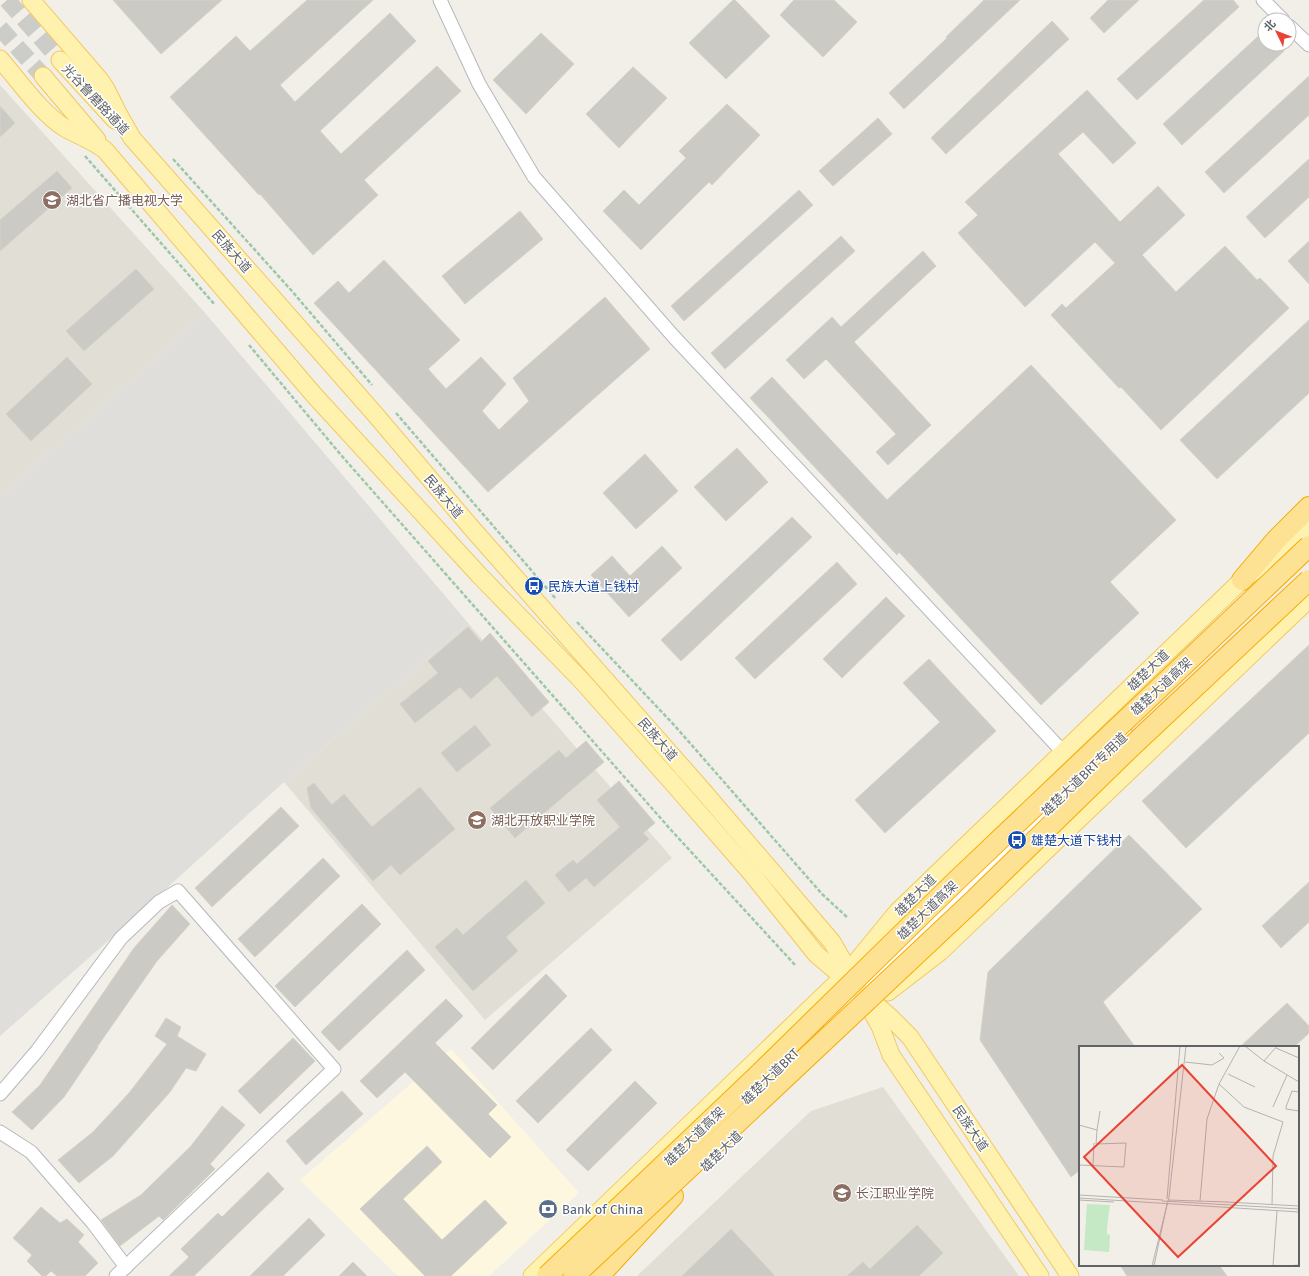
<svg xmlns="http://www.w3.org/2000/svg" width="1309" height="1276" viewBox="0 0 1309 1276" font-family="'Fira Sans','Noto Sans SC',sans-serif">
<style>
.commercial{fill:#fef7e0}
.industrial{fill:#e0deda}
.education{fill:#e1ded6}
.building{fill:#cccac5;stroke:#d6d1c6}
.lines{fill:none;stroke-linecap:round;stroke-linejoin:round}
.major-tunnel{stroke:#ccccc8;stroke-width:17;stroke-dasharray:17 8;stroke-linecap:butt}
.minor-casing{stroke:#b5b8bc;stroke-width:15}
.major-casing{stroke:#f2c960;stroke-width:19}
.highway-casing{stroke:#f9ab00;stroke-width:22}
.path{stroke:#9cc7a9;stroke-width:2.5;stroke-dasharray:4 2;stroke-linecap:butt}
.minor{stroke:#fff;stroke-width:13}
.major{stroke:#fff2af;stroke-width:17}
.highway{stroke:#fde293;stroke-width:20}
.highway-bridge-casing{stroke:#f9ab00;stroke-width:22;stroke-linecap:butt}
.highway-bridge{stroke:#fde293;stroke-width:20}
.labels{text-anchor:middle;stroke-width:3;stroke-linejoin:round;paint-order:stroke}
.street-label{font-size:13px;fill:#5f6368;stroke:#fff}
.education-label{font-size:13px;fill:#785e54;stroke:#fff;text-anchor:start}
.transit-label{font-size:13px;fill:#164399;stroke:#fff;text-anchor:start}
.service-label{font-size:13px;fill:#4e5e75;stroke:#fff;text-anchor:start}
.inset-road{fill:none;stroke:#b3b3b1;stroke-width:1}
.view{fill:#ea4335;fill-opacity:0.15;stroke:#ea4335;stroke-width:2}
.inset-edge{fill:none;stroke:#5f6368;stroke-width:2}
</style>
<rect width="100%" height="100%" fill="#f1efe8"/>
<polygon class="commercial" points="451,1049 579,1193 489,1276 398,1276 300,1180"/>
<polygon class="industrial" points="206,314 468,623 284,782 116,934 0,1036 0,497"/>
<g class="education">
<polygon points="0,85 206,314 0,497"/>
<polygon points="468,623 672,858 485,1020 284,782"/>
<polygon points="883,1087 1019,1276 637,1276 811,1111"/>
</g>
<g class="building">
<polygon points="113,0 222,0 161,54"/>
<polygon points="307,0 373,0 280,85 295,102 390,13 416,41 320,131 341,154 437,66 461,91 364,180 378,195 313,255 260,194 259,195 170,97 236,36 250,51"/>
<polygon points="733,0 735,0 770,36 726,79 689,43"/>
<polygon points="794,0 834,0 857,22 823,57 780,15"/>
<polygon points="984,0 1020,0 904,109 889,93 947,38 946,37"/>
<polygon points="1108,0 1139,0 1104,33 1090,18"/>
<polygon points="1204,0 1233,0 1239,7 1137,100 1117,79"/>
<polygon points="1052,21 1069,39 946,154 931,138"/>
<polygon points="1265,30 1265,44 1278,44 1284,51 1182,145 1163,124"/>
<polygon points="541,33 574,64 526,114 493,80"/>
<polygon points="633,67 667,98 619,148 586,114"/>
<polygon points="1309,76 1309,115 1224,193 1205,172"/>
<polygon points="1087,90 1136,143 1113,164 1083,132 1058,154 1120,222 1158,186 1185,215 1142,255 1176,292 1225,246 1257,280 1260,278 1289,308 1161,430 1121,387 1119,388 1051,315 1062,304 1066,308 1115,263 1095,242 1025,307 958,233 978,215 965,202"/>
<polygon points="727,104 760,135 712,185 709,182 641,250 603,211 624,190 639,205 686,158 679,151"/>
<polygon points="0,106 15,123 0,137"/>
<polygon points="878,118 892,134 833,186 819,171"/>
<polygon points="1309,159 1309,197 1265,238 1246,217"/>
<polygon points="57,171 72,188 0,251 0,220"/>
<polygon points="799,190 813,205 684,321 671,306"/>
<polygon points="520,211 543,239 465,304 442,276"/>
<polygon points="841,236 855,251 725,369 711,353"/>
<polygon points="1309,241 1309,284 1288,261"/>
<polygon points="923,251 936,266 854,342 931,425 888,465 876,452 896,434 826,359 804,379 786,360 832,317 841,327"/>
<polygon points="384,260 460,340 428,369 446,389 481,357 506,384 482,411 499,430 529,401 513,378 605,297 650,349 488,492 314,303 338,281 349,293"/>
<polygon points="136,269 154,289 84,351 66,331"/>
<polygon points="1309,320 1309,393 1217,479 1180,440"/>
<polygon points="67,357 92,384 31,441 6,414"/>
<polygon points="1031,365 1176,520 1110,582 1139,613 1041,705 899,552 897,555 750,398 772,377 887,500"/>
<polygon points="737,448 768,482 726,521 694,487"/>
<polygon points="645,454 678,491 636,529 603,493"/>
<polygon points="792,517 812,537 681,661 661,640"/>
<polygon points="662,546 682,568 629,617 591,575 612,556 630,576"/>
<polygon points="837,562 857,584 755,679 735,658"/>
<polygon points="886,597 905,616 842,678 823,659"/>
<polygon points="468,627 481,642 490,633 549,702 532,717 497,676 471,699 460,687 415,723 400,704 438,673 428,661"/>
<polygon points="1309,645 1309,733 1186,848 1142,801"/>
<polygon points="929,659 996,731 885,833 855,800 940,722 903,683"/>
<polygon points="475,725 491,745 457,772 441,753"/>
<polygon points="586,741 604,762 515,838 490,808 559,750 566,758"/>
<polygon points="619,781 655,823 643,833 649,839 594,887 586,878 569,892 555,875 573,860 577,864 620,827 597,800"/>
<polygon points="314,783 332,805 344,794 372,827 420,787 455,829 400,875 391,865 373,881 311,808 307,788"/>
<polygon points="281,807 299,826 212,907 195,888"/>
<polygon points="1129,835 1202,909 1103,1002 1135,1047 1080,1047 1080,1170 1071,1177 980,1040 988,972"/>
<polygon points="323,858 340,876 255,957 238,939"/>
<polygon points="526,880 545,903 506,937 518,951 473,991 435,947 457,928 463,935"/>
<polygon points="1309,882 1309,922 1281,948 1262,926"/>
<polygon points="362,904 381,924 295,1007 275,986"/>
<polygon points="172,905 190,924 157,961 97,1047 98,1047 64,1097 32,1130 12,1112 40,1085 134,948"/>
<polygon points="407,950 425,970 339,1051 321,1032"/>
<polygon points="546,974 567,996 493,1070 471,1048"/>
<polygon points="446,999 463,1016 435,1043 497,1105 488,1114 511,1137 490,1158 405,1072 377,1098 360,1081"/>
<polygon points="1287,1003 1309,1026 1309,1033 1294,1047 1240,1047"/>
<polygon points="166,1018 181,1027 177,1036 206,1054 196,1071 186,1068 170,1092 113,1156 79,1183 58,1160 93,1132 129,1093 167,1044 155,1036"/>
<polygon points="591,1028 612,1050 538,1123 516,1101"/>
<polygon points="293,1038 315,1061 260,1114 238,1091"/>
<polygon points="635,1081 657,1103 588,1171 566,1150"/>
<polygon points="342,1091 363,1114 306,1165 286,1141"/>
<polygon points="222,1106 245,1125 210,1164 215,1169 163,1220 159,1216 120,1246 101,1220 141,1195 191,1146"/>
<polygon points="427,1146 442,1162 403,1199 442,1240 485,1200 507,1223 451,1276 425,1276 360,1209"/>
<polygon points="268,1172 284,1189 194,1276 169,1276 189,1257 181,1249 218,1213 222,1217"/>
<polygon points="41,1207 60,1223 67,1219 84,1235 78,1242 98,1263 85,1276 57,1276 51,1271 46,1276 42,1276 27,1261 32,1255 13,1238"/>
<polygon points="309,1218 325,1235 283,1276 250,1276"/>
<polygon points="917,1225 943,1253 919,1276 847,1276 863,1262 870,1269"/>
<polygon points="731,1229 775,1276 682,1276"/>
<polygon points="353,1262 367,1276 339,1276"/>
<polygon points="1120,1265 1219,1265 1227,1276 1127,1276"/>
</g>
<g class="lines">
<g class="major-tunnel">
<polyline points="7,0 60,60"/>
<polyline points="0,28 43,76"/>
</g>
<g class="minor-casing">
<g id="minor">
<polyline points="440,0 479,84 534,177 674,337 1063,752"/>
<polyline points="1263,0 1283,20"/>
<polyline points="1289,26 1309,45"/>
<polyline points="827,1021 1126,734"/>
<polyline points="0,1094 37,1051 121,938 159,902 178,891 334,1069 116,1276"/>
<polyline points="0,1132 31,1152 93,1223 126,1267"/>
</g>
</g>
<g class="major-casing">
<g id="major">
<polyline points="31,0 100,80 106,89 119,115 132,138 374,413 469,525 704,792 832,942 880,1026 891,1055 1040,1276"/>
<path d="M0 59C19 81 41 113 65 128 79 136 92 140 105 150L314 395 480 576 582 681 671 781 752 874 816 954 850 983"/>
<polyline points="60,60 115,120"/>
<polyline points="43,76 97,140"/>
<polyline points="888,992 940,952 1309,599"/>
<polyline points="869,999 889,1016 910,1037 1070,1276"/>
<polyline points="532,1276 848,972 898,911 1242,580 1285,549 1309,527"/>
</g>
</g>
<g class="highway-casing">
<g id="highway">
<polyline points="1242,580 1276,540 1309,507"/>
<polyline points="599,1276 673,1196"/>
</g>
</g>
<g class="path">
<polyline points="85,156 215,305"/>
<polyline points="173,159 291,290 372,385"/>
<polyline points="249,345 341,455 671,830 796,966"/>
<polyline points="396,413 556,599"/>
<polyline points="577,622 675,726 822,894 848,918"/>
</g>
<use href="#minor" class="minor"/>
<use href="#major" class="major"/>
<use href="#highway" class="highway"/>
<g class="highway-bridge-casing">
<g id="highway-bridge">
<polyline points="547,1276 755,1078 955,882 1309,546"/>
<polyline points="574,1276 973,901 1132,746 1309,580"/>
</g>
</g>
<use href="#highway-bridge" class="highway-bridge"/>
</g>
<defs>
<g id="university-disc" transform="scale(1)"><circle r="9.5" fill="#8d6e63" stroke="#fff"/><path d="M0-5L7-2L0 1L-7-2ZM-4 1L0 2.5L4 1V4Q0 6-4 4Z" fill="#fff"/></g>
<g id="bus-disc" transform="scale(1)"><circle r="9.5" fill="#1a4fb4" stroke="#fff"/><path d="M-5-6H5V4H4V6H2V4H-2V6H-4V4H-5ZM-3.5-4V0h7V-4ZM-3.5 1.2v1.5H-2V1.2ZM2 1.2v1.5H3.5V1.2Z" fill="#fff"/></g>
<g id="bank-disc" transform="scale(1)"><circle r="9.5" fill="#5c6f8a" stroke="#fff"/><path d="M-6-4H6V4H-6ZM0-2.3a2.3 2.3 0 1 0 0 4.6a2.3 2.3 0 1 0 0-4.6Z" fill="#fff"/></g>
</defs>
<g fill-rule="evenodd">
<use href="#university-disc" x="52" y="200"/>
<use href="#bus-disc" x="534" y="586"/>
<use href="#university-disc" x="477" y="820"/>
<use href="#bus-disc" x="1017" y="840"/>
<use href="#university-disc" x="842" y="1193"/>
<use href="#bank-disc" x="548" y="1209"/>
</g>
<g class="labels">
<g class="street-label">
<text transform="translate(96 99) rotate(47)" y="5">光谷鲁磨路通道</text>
<text transform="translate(232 251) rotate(49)" y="5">民族大道</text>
<text transform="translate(444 496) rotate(50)" y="5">民族大道</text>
<text transform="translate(1148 670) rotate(-44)" y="5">雄楚大道</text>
<text transform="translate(1161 686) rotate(-43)" y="5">雄楚大道高架</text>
<text transform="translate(658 739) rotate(49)" y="5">民族大道</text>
<text transform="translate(1084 774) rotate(-44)" y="5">雄楚大道BRT专用道</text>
<text transform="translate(915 895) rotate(-45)" y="5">雄楚大道</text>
<text transform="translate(927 910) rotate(-44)" y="5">雄楚大道高架</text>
<text transform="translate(770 1076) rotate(-44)" y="5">雄楚大道BRT</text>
<text transform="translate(971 1128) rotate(56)" y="5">民族大道</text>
<text transform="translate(694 1136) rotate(-44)" y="5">雄楚大道高架</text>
<text transform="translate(721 1151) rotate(-44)" y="5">雄楚大道</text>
</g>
<g class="education-label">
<text x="66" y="205">湖北省广播电视大学</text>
<text x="491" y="825">湖北开放职业学院</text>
<text x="856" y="1198">长江职业学院</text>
</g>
<g class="transit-label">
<text x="548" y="591">民族大道上钱村</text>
<text x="1031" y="845">雄楚大道下钱村</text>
</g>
<g class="service-label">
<text x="562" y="1214">Bank of China</text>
</g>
</g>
<g transform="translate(1079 1046)">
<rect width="220" height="220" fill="#f1efe8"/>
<path d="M8 158 31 159 28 182V188L31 189 30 206 5 204Z" fill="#c5e8c5"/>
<path class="inset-road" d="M166 0 185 15 220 36M197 2 220 12M185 15 198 0M106 16 133 19 145 12 140 7M149 28 176 41M140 38 165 61 204 76 194 110 193 159M220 46 213 45 207 61V63L220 65M194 61 208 29M0 79 18 84 17 98 47 97 45 121 0 119M18 84 21 65M14 120 15 97M0 149 84 154M0 152 220 166M88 153 101 0M0 154 35 156M89 154 148 156M83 155 220 163M121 155 128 73 140 38 161 0M147 156 220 160M73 220 90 151 107 0M75 220 88 158M194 220 198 165M207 220 220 219"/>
<path class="view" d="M103 19 197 120 99 211 5 111Z"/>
<rect width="220" height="220" class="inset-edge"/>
</g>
<g transform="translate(1277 32) rotate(313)"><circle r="19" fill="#ffffff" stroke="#bfc1c3"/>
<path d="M0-3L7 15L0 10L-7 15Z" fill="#ea4335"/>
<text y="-6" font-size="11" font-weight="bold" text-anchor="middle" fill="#5f6368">北</text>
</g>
</svg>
